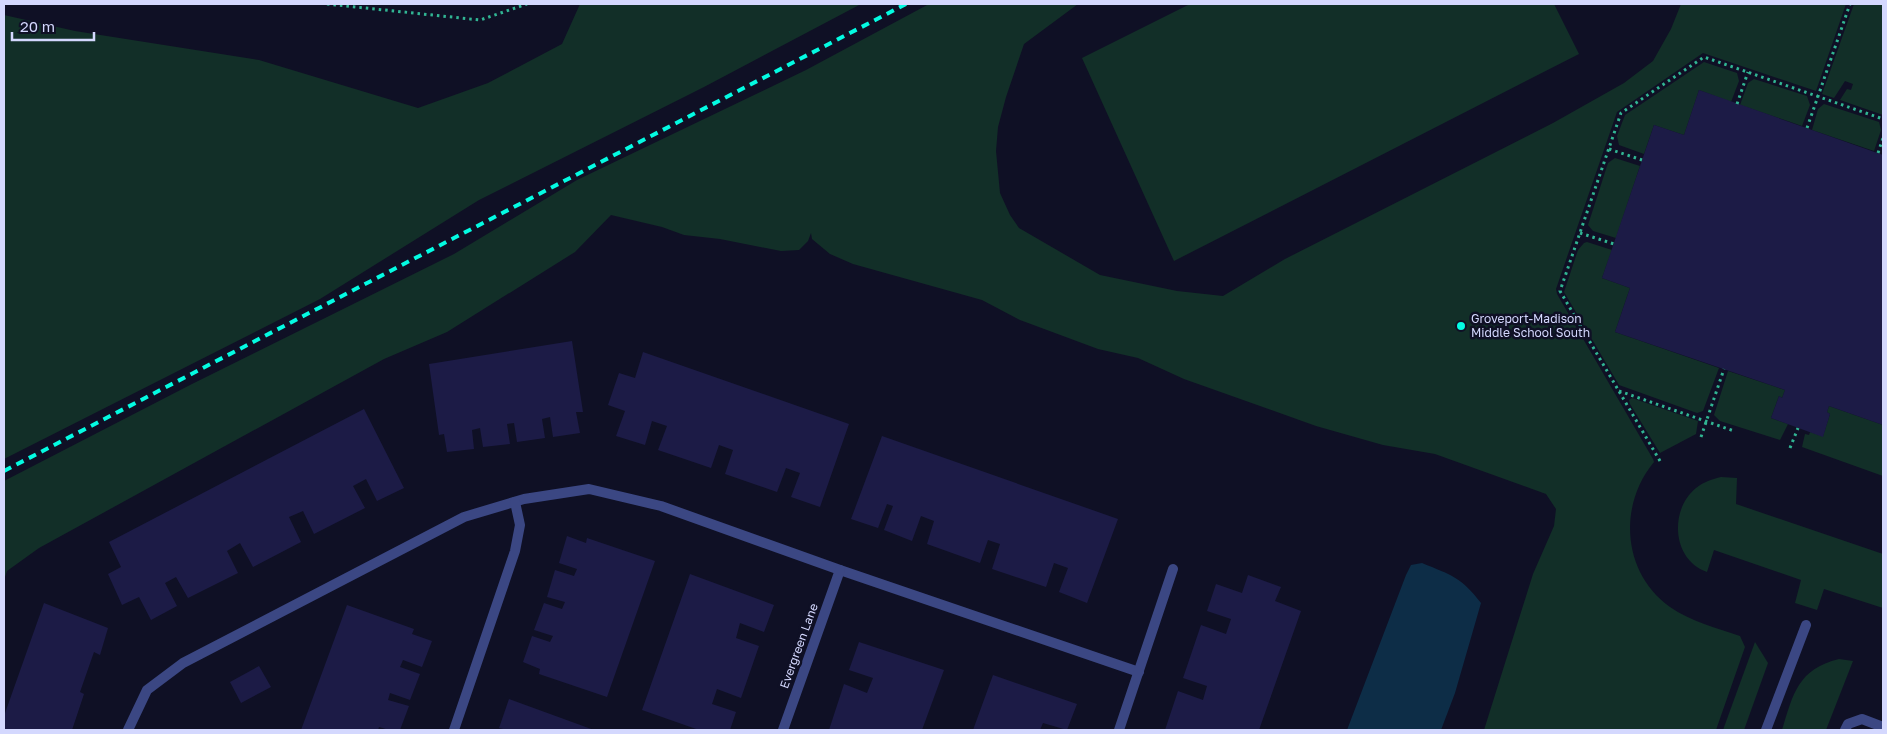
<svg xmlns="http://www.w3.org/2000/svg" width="1887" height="734" viewBox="0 0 1887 734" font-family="'Golos Text',sans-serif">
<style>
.green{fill:#122f28}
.water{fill:#0d2d47}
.building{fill:#1c1b46}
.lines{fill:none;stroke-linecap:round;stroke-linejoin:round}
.path{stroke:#31b593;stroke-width:3;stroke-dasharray:2.5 4;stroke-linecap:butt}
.lane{stroke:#3b4783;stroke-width:10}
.street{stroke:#3b4783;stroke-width:10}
.rail{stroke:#04fbe2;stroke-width:4;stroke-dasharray:8 6;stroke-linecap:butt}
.poi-dot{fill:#04fbe2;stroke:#0f1025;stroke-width:2}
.labels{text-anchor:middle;stroke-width:5;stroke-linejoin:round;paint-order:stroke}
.poi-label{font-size:12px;fill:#d4d8fe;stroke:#0f1025;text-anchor:start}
.street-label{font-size:12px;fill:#d4d8fe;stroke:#0f1025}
</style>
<rect width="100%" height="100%" fill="#0f1025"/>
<g class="green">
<polygon points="580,4 861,4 704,87 479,200 320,299 4,459 4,15 75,31 259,60 418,108 488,83 562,44"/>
<path d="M929 4H1078L1024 44 1006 97 998 127 996 151 1000 193 1010 215 1019 228 1100 275 1177 291 1223 296 1285 259 1553 123 1624 83 1653 61 1671 29 1681 4H1846L1816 91 1703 53 1617 112 1556 289 1557 294 1653 459 1654 462C1618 505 1622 573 1670 607 1690 621 1716 628 1740 636L1745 647 1716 730H1484L1533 574 1554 526 1556 509 1546 494 1435 454 1383 445 1316 426 1184 379 1138 358 1098 349 1055 333 1020 320 982 300 853 264 830 254 812 239 811 233 808 241 799 250 781 251 720 239 684 235 662 227 611 215 575 252 447 332 384 359 39 548 7 571 4 580V481L192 384 454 254 577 180 806 70Z"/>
<polygon points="1190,4 1554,4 1579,54 1174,261 1082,58"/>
<polygon points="1854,4 1883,4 1883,115 1840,100 1847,89 1851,90 1853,84 1845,81 1834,98 1822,94"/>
<polygon points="1704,62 1737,73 1739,81 1731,102 1699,90 1684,135 1654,125 1644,154 1619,145 1617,136 1625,115"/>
<polygon points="1754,79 1807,96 1810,105 1802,126 1740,105 1748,83"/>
<polygon points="1824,104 1879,122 1881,130 1874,151 1812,130 1818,109"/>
<polygon points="1615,158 1640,166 1616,238 1593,231 1588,225 1608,163"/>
<polygon points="1587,242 1612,250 1602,278 1630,288 1615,332 1719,368 1703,411 1697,413 1619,385 1564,292 1578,250 1584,243"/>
<polygon points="1728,371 1785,390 1782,398 1779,396 1771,418 1788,424 1780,440 1720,421 1714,415"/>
<polygon points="1632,398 1698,421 1696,434 1660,453 1630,404 1629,400"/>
<polygon points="1829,406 1883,425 1883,476 1802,447 1805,434 1809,435 1810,432 1823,436 1830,414 1827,412"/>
<path d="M1721 477 1737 478 1736 504 1883 554V608L1824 589 1817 610 1795 603 1801 580 1714 550 1707 572C1672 560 1669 510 1696 488 1703 482 1713 479 1721 477Z"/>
<polygon points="1755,642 1768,663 1744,730 1723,730"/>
<path d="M1839 659 1853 661 1826 730H1782C1793 694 1798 669 1839 659Z"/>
</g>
<path class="water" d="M1422 563C1451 575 1461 577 1481 603L1455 693 1441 730H1347L1406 575 1411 565Z"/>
<g class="building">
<polygon points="1699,90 1883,155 1883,425 1829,406 1827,412 1830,414 1823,437 1771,418 1779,396 1782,398 1785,390 1615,332 1630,288 1602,278 1654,125 1684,135"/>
<polygon points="572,341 583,412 576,412 580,433 553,437 550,417 542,419 545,438 517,442 514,423 507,424 510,444 483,447 480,428 472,430 474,449 447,452 444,434 439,435 429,364"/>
<polygon points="643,352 849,424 820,507 791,497 800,473 786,468 777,492 725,474 733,450 719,445 711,468 658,450 667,426 652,421 645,445 616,436 625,411 608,405 619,373 635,378"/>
<polygon points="364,409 404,488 377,501 366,479 353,486 365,508 314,534 303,511 289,517 301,542 253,567 240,543 227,551 238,573 188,598 176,577 165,583 177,606 151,620 139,597 122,605 108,574 121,567 109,542"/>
<polygon points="882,436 1118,519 1087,603 1059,592 1068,568 1054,563 1046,587 992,569 1000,544 988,540 980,563 927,544 934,521 921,516 912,541 884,530 893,506 887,504 878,528 851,519"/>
<polygon points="567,536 586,543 587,538 655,561 607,697 539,674 540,669 523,662 532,636 550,642 553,636 534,630 544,603 562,609 565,602 547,597 555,570 574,576 577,569 559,563"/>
<polygon points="690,574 774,605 764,632 740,623 736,638 759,646 741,698 717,689 712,704 736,712 730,730 699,730 642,710"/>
<polygon points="1248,575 1281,587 1275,601 1301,611 1259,730 1165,730 1178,691 1203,700 1207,686 1183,678 1201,625 1226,634 1231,619 1207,611 1216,584 1242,593"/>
<polygon points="44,603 108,628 100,655 94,652 80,692 84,694 72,730 4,730 4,716"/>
<polygon points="347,605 414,629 412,634 432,641 422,667 403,660 400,667 420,674 410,700 390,693 388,700 409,706 400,730 389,730 379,727 378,730 301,730"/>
<polygon points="859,642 944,670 922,730 829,730 844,684 867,693 873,678 849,670"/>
<polygon points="259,666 271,687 241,703 230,682"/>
<polygon points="993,675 1077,704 1067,730 1043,723 1040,730 973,730"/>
<polygon points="509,699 594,730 507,730 499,728"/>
</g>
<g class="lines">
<g class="path">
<polyline points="327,4 480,20 527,4"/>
<polyline points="1737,104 1748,72"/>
<polyline points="1807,128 1850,4"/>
<polyline points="1609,149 1642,160"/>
<polyline points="1878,153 1883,138"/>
<polyline points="1580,233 1614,244"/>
<polyline points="1619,391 1734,431"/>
<polyline points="1701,437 1724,369"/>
<polyline points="1790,448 1798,428"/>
<polyline points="1660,461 1560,291 1621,113 1704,57 1883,119"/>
</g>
<polyline class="lane" points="1845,730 1848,724 1862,719 1883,727"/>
<g class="street">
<polyline points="128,730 147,690 183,663 464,517 524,499 589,489 661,506 840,570 1139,672"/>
<polyline points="454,730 515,551 520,525 515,502"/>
<polyline points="783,730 840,570"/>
<polyline points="1119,730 1173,569"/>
<polyline points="1766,730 1806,625"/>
</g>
<polyline class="rail" points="4,471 906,4"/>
</g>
<circle class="poi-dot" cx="1461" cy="326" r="5"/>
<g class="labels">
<g class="poi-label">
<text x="1471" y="323">Groveport-Madison<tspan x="1471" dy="14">Middle School South</tspan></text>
</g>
<g class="street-label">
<text transform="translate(799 646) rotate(-70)" y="4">Evergreen Lane</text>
</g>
</g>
<rect width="1887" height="734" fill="none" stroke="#d4d8fe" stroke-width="10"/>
<path d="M12 32v8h82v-8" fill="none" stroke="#d4d8fe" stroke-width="2.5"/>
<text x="20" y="32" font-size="15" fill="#d4d8fe" stroke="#0f1025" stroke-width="4" paint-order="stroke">20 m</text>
</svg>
